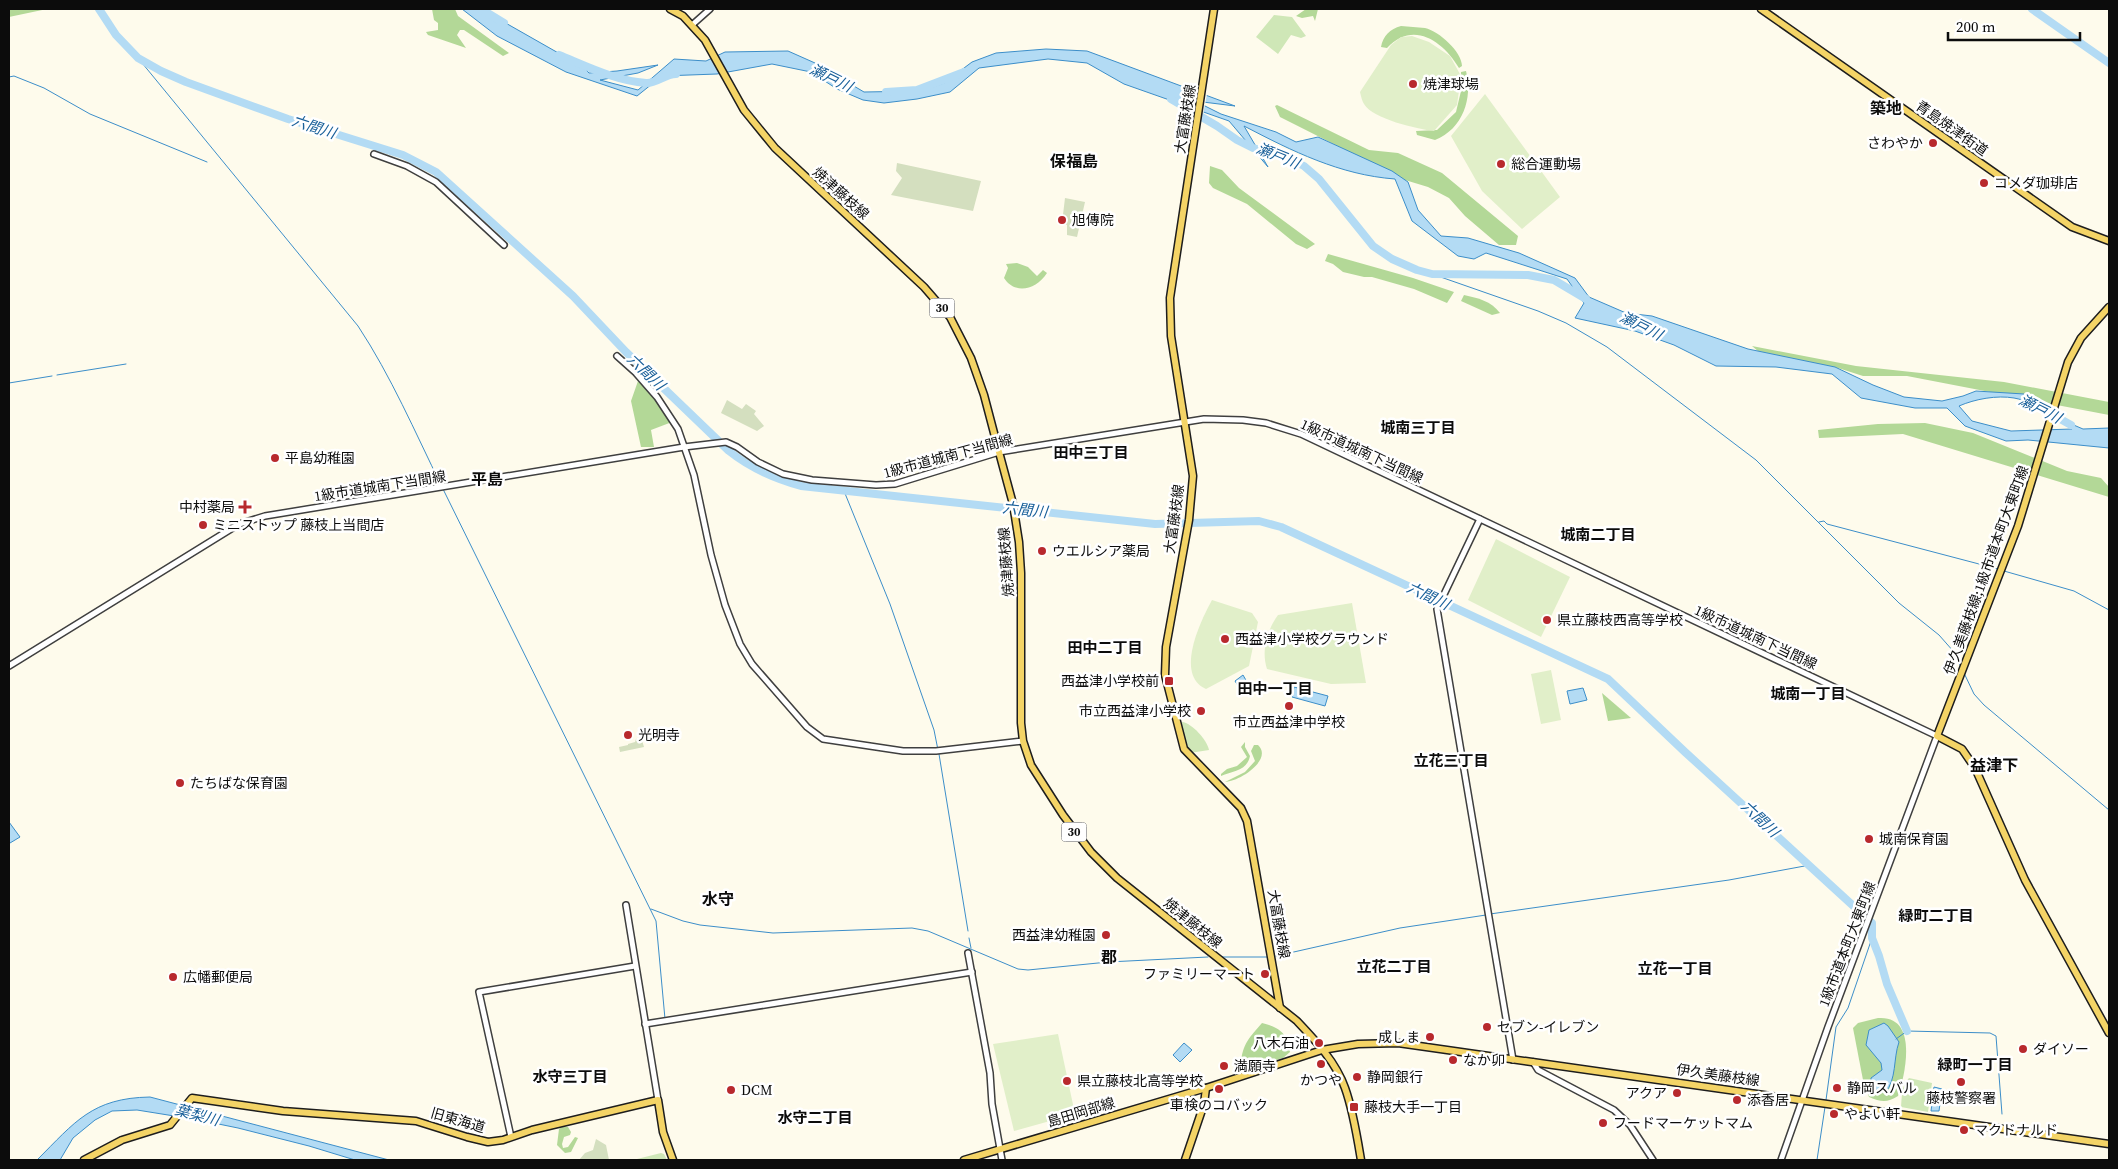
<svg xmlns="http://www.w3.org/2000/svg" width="2118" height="1169" viewBox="0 0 2118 1169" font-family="'Source Serif 4','Noto Sans JP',serif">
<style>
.green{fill:#cfe7b7}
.forest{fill:#b3d897}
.cemetery{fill:#d4dfbf}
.pitch{fill:#e1efc9}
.water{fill:#b3dbf4;stroke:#3c8ec9}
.pier{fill:#fefbec}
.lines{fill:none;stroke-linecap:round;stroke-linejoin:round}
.stream{stroke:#3c8ec9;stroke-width:1}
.river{stroke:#b3dbf4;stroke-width:8}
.minor-casing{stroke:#3f3f3f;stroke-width:8}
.major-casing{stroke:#1d1d1d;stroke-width:9}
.minor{stroke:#fff;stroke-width:5}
.major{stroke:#f4d466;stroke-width:6}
.poi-dot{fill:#b8292d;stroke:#fff;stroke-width:2}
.labels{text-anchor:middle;stroke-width:5;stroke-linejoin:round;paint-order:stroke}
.shield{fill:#fff;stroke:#555;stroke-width:1}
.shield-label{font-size:12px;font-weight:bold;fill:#0c0c0c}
.poi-label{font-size:14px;fill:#0c0c0c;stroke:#fff;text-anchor:start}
.street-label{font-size:14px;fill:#0c0c0c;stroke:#fff}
.water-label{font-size:15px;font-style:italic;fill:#1a609a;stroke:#fff}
.neighbourhood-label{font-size:15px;font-weight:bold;fill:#0c0c0c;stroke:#fff}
.quarter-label{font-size:16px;font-weight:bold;fill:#0c0c0c;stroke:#fff}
</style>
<rect width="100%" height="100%" fill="#fefbec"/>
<g class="green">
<polygon points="1274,15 1292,17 1306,36 1301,38 1291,35 1278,54 1256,37"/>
<path d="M1182 722C1192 723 1207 740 1209 750L1190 753 1180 724Z"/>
<path d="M1909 1078 1932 1083 1928 1112 1901 1107C1902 1097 1901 1086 1909 1078Z"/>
<polygon points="661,1153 664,1154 667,1160 633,1160"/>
</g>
<g class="forest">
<polygon points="9,9 47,9 9,17"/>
<polygon points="432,9 455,9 458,16 509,53 503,56 464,30 460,30 457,35 466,48 428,35 426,32 438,30 438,23 434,20"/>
<polygon points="1306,9 1318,9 1315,21 1313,16 1302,18 1296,16"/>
<path d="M1401 26C1409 27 1417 27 1425 28 1439 31 1462 52 1462 66L1459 68C1443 41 1413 20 1387 48L1381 47C1383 36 1390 29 1401 26Z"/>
<path d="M1466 71C1473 98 1463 129 1435 140L1417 135 1416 131 1437 130 1456 112 1461 91V72Z"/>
<polygon points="1277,105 1369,150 1398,153 1442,173 1518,236 1516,245 1499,245 1465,216 1449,198 1428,187 1405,180 1280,117 1275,106"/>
<polygon points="1210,166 1222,170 1239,188 1315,244 1307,249 1296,244 1247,204 1213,188 1209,183"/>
<polygon points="1328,254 1413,278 1454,292 1447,303 1414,289 1372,277 1364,277 1343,272 1333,264 1325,261"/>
<path d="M1017 263 1028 267 1037 276 1043 270 1047 273C1036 290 1015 295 1004 278L1008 268 1006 264Z"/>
<path d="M1464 295C1478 298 1491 301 1500 313L1492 315 1461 301Z"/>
<polygon points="1752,346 1856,366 2004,382 2109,402 2109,415 1907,376 1863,376 1838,368 1759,352"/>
<polygon points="638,381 652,395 672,422 651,430 654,447 641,447 631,401"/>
<polygon points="1925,423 1973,433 2067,471 2101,478 2109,487 2109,497 1903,434 1819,438 1818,430 1878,424"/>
<polygon points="1602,693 1631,718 1608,721"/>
<path d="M1245 742V747L1250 756C1247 771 1233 771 1221 776V774L1227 769 1237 766 1247 757 1241 747Z"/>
<path d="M1254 745H1258C1273 759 1241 781 1225 782L1245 772 1255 761 1251 751Z"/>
<path d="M1878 1018C1918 1015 1906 1072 1898 1096 1887 1103 1881 1102 1869 1097L1863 1080 1853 1028 1858 1023Z"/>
<path d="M1262 1023C1281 1028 1287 1033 1290 1052L1283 1058 1246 1069 1241 1064C1242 1044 1250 1037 1262 1023Z"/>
<polygon points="563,1126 568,1127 571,1132 570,1135 564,1137 562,1144 563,1148 568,1147 575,1137 578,1138 571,1152 565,1153 557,1145 559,1129"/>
</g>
<g class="cemetery">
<polygon points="897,163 981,181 973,211 891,195 902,178 896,171"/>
<polygon points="1065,198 1085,202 1077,237 1067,235 1067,225 1062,223"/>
<polygon points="727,400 742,409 746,404 756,411 754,414 764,426 757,431 721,413"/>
<polygon points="641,737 644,747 620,752 619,747 628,745 628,744 635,742 636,739"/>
<polygon points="596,1139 606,1145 609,1160 579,1160 585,1153 593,1150"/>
</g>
<g class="pitch">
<path d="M1412 36 1429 42 1450 56 1461 76 1457 105 1434 131C1417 129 1373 119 1364 104 1362 101 1361 96 1360 92L1391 45 1401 37Z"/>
<polygon points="1485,94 1560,197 1522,229 1482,191 1451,136"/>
<polygon points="1496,539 1570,577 1541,637 1468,600"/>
<path d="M1212 600 1252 613 1258 622 1249 666 1206 689C1174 675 1201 620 1212 600Z"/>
<path d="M1352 603 1366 683 1331 684 1267 669C1261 651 1267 630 1278 615Z"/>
<polygon points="1551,670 1561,720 1541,724 1531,674"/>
<polygon points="1058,1034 1075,1114 1014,1131 993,1044"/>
</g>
<g class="water">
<path d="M462 9H481L583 67 589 73 617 71 658 65 638 73 600 80 638 90 674 59 706 61 725 52 788 51 815 63 864 92 921 91 944 83 972 62 996 53 1046 49 1087 51 1235 106 1195 101 1221 114 1276 132 1296 142 1318 137 1392 171 1408 182 1418 210 1441 236 1468 238 1519 253 1575 278 1589 297 1626 313 1652 316 1748 349 1835 367 1873 385 1904 397 1942 401 1963 396 1976 391 2024 394 2034 399 2050 413V416C2039 409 2027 400 2014 398 1997 395 1975 399 1959 406L1972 421 2011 431 2072 429 2062 423V420L2083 429 2109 428V448L2028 440 2006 441 1965 426 1947 408H1915L1861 398 1832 374 1776 367 1716 366 1674 345 1635 331 1575 318 1584 303 1567 279 1486 253 1474 259 1458 256 1412 221 1395 179C1340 175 1292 151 1244 126L1268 167 1229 121 1124 84 1087 63 1048 59 979 68 950 92 917 99 884 103 863 100 837 89 811 72 772 64 717 74 662 76 637 96 566 72 497 36Z"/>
<polygon points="1243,675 1251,689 1243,694 1235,681"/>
<polygon points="1294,687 1328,696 1325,706 1292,697"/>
<polygon points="1583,688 1587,700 1570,704 1567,691"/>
<polygon points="9,822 20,837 10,843 9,842"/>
<path d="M1884 1023 1888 1026 1899 1042C1893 1059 1897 1079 1885 1093L1871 1088V1078L1882 1070 1881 1063 1866 1045 1869 1030Z"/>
<polygon points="1184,1043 1192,1050 1180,1062 1173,1055"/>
<polygon points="1934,1087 1942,1089 1939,1111 1931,1111"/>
<path d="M150 1097 389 1160H355L309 1146 238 1128 199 1120 137 1110 112 1111 95 1120 73 1138 60 1160H37C75 1122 92 1098 150 1097Z"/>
</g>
<polygon class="pier" points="1196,90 1207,94 1203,115 1193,111"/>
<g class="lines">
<g class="stream">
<path d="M138 58 358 326C391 376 415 432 441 485"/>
<polyline points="9,77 14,76 44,88 90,114 207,162"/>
<polyline points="1432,274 1538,311 1566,323 1607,347 1756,460 1899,603 1939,635 1954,652 1961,667"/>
<polyline points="57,375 126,364"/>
<polyline points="9,383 52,376"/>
<polyline points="443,489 656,921 665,1019"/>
<polyline points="844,491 890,604 934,730 938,750"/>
<polyline points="1819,522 1824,521 1827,524 1998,569"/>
<polyline points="2004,571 2074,591 2109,610"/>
<polyline points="1964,673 1974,694 1984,705 2109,810"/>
<polyline points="939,754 968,931"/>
<polyline points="651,909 683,921 700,925 773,933 912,928 928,931 1018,969 1028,970 1108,962 1208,957"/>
<polyline points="1490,914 1729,880 1810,865"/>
<polyline points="969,938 971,948"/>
<polyline points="1276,956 1400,928 1486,915"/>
<polyline points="1222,957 1269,957"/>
<polyline points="1896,1039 1907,1031 1990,1033 1996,1036 2002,1114"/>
<polyline points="1826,1100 1836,1027 1848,1008 1872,938"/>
<polyline points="1817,1160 1825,1107"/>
</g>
<g class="river">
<path d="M99 9 116 35 138 58 161 71 186 82 288 119 403 155 436 172 573 296 626 352 729 451C750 468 776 479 801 486L1155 524 1259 521 1281 527 1608 679 1685 752 1872 923V938L1879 956 1887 984 1907 1031"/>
<polyline points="481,9 504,23"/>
<polyline points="2032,9 2109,63"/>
<path d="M559 55C586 66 616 81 646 83 656 84 665 74 676 74"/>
<polyline points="886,92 917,90 964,72"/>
<polyline points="1171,99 1217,126 1237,140 1253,148 1283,156 1304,166 1319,179 1373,246 1392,259 1417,270 1432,274 1528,275 1554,280 1586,299"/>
<polyline points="2046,411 2071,425"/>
</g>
<g class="minor-casing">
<g id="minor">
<polyline points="692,25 710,9"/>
<polyline points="374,154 407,166 436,182 504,245"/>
<polyline points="617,356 636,373 657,397 678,429 694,475 711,555 725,605 740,644 752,664 807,727 823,739 903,751 936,751 1023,741"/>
<polyline points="1480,519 1437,609 1513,1060"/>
<polyline points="9,666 239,524 265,516 684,447 726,442 737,447 758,462 783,474 812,480 876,485 895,484 999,452 1204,419 1243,420 1266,423 1301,434 1937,736 1828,1027 1781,1160"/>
<polyline points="626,905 658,1100"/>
<polyline points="968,953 990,1073 992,1104 1002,1160"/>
<polyline points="645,1024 972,972"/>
<polyline points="1533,1062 1538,1070 1614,1110 1630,1125 1653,1160"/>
<polyline points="511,1137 479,992 635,966"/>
</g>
</g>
<g class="major-casing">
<g id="major">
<path d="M670 9 683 16 705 40 744 110 775 148 924 287 950 317 971 358 984 395 999 452 1013 504 1019 542 1021 573V723L1023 741 1031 765 1063 815 1091 852 1117 878 1297 1021C1315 1040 1336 1062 1345 1088 1353 1110 1357 1136 1361 1160"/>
<polyline points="1214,9 1170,298 1171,336 1193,476 1189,520 1166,647 1165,675 1184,749 1241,808 1247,821 1280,1008"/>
<polyline points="1761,9 2072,227 2109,241"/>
<polyline points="2109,307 2081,338 2068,362 2018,526 1937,736 1962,749 1975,768 2025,880 2109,1033"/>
<polyline points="84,1160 122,1140 170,1125 192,1098 283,1111 416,1121 467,1137 488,1142 503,1140 532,1130 658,1100 663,1132 673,1160"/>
<polyline points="964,1160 1206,1088 1322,1050 1358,1044 1398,1043 2109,1144"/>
<polyline points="1185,1160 1204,1104 1206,1088"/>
</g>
</g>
<use href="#minor" class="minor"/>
<use href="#major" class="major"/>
</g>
<g class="poi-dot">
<circle cx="1413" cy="84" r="5"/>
<circle cx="1933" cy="143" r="5"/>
<circle cx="1501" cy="164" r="5"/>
<circle cx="1984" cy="183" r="5"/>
<circle cx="1062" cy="220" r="5"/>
<circle cx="275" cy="458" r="5"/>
<path d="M242.5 499.5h5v5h5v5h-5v5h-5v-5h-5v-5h5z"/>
<circle cx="203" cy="525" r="5"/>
<circle cx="1042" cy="551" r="5"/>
<circle cx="1547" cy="620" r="5"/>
<circle cx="1225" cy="639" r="5"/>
<rect x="1164" y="676" width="10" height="10" rx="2.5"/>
<circle cx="1289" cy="706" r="5"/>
<circle cx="1201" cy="711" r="5"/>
<circle cx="628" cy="735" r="5"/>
<circle cx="180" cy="783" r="5"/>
<circle cx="1869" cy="839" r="5"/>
<circle cx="1106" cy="935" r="5"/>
<circle cx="1265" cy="974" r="5"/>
<circle cx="173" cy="977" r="5"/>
<circle cx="1487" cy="1027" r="5"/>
<circle cx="1430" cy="1037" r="5"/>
<circle cx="1319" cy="1043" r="5"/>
<circle cx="2023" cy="1049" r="5"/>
<circle cx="1453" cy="1060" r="5"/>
<circle cx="1321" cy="1064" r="5"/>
<circle cx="1224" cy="1066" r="5"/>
<circle cx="1357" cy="1077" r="5"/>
<circle cx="1067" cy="1081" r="5"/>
<circle cx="1961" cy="1082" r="5"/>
<circle cx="1837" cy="1088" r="5"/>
<circle cx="1219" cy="1089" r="5"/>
<circle cx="731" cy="1090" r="5"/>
<circle cx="1677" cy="1093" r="5"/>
<circle cx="1737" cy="1100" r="5"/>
<rect x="1349" y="1102" width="10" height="10" rx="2.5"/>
<circle cx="1834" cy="1114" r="5"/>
<circle cx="1603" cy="1123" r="5"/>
<circle cx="1964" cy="1130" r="5"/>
</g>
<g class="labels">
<g class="shield">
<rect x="929.5" y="298.5" width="25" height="19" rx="4"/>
<rect x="1061.5" y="822.5" width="25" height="19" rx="4"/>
</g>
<g class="shield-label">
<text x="942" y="312">30</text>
<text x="1074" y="836">30</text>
</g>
<g class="poi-label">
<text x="1423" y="89">焼津球場</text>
<text x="1923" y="148" text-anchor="end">さわやか</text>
<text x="1511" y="169">総合運動場</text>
<text x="1994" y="188">コメダ珈琲店</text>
<text x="1072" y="225">旭傳院</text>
<text x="285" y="463">平島幼稚園</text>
<text x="235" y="512" text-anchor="end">中村薬局</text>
<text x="213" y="530">ミニストップ 藤枝上当間店</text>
<text x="1052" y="556">ウエルシア薬局</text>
<text x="1557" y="625">県立藤枝西高等学校</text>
<text x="1235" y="644">西益津小学校グラウンド</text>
<text x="1159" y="686" text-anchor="end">西益津小学校前</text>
<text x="1191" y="716" text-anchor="end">市立西益津小学校</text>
<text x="1289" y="727" text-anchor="middle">市立西益津中学校</text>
<text x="638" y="740">光明寺</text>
<text x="190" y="788">たちばな保育園</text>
<text x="1879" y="844">城南保育園</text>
<text x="1096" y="940" text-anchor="end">西益津幼稚園</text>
<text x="1255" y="979" text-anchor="end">ファミリーマート</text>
<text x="183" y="982">広幡郵便局</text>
<text x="1497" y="1032">セブン-イレブン</text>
<text x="1420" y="1042" text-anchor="end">成しま</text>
<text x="1309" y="1048" text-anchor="end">八木石油</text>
<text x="2033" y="1054">ダイソー</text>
<text x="1463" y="1065">なか卯</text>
<text x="1234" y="1071">満願寺</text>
<text x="1367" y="1082">静岡銀行</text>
<text x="1321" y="1085" text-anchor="middle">かつや</text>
<text x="1077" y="1086">県立藤枝北高等学校</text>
<text x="1847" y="1093">静岡スバル</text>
<text x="741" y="1095">DCM</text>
<text x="1667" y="1098" text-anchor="end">アクア</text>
<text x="1961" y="1103" text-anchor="middle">藤枝警察署</text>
<text x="1747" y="1105">添香居</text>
<text x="1219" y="1110" text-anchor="middle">車検のコバック</text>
<text x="1364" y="1112">藤枝大手一丁目</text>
<text x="1844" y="1119">やよい軒</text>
<text x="1613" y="1128">フードマーケットマム</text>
<text x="1974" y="1135">マクドナルド</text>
</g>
<g class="street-label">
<text transform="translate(1185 119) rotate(-81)" y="5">大富藤枝線</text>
<text transform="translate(1952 128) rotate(35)" y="5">青島焼津街道</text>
<text transform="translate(841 193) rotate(42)" y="5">焼津藤枝線</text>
<text transform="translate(1362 451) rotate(25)" y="5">1級市道城南下当間線</text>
<text transform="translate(948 456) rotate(-15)" y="5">1級市道城南下当間線</text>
<text transform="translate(380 486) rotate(-9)" y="5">1級市道城南下当間線</text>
<text transform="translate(1174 519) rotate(-82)" y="5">大富藤枝線</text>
<text transform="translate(1006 562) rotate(-94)" y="5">焼津藤枝線</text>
<text transform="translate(1986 570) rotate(-70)" y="5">伊久美藤枝線;1級市道本町大東町線</text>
<text transform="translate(1756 637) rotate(25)" y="5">1級市道城南下当間線</text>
<text transform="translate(1193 923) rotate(39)" y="5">焼津藤枝線</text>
<text transform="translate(1279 924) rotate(80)" y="5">大富藤枝線</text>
<text transform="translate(1847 944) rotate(-69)" y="5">1級市道本町大東町線</text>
<text transform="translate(1718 1075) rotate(8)" y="5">伊久美藤枝線</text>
<text transform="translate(1081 1112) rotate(-17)" y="5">島田岡部線</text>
<text transform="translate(458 1120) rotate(16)" y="5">旧東海道</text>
</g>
<g class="water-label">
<text transform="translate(831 78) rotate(26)" y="5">瀬戸川</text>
<text transform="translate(314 127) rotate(18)" y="5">六間川</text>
<text transform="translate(1278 156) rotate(22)" y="5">瀬戸川</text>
<text transform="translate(1641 326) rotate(27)" y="5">瀬戸川</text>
<text transform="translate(646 372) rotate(44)" y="5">六間川</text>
<text transform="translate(2040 409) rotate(27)" y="5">瀬戸川</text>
<text transform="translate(1025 510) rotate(6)" y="5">六間川</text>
<text transform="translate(1428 596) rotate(25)" y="5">六間川</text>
<text transform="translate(1760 819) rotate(43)" y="5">六間川</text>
<text transform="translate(197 1115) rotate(15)" y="5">葉梨川</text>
</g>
<g class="neighbourhood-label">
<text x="1418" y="433">城南三丁目</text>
<text x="1091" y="458">田中三丁目</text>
<text x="1598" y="540">城南二丁目</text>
<text x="1105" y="653">田中二丁目</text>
<text x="1275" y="694">田中一丁目</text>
<text x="1808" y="699">城南一丁目</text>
<text x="1451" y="766">立花三丁目</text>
<text x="1936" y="921">緑町二丁目</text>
<text x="1394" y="972">立花二丁目</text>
<text x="1675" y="974">立花一丁目</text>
<text x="1975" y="1070">緑町一丁目</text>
<text x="570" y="1082">水守三丁目</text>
<text x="815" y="1123">水守二丁目</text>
</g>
<g class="quarter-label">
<text x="1886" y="114">築地</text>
<text x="1074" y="167">保福島</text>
<text x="487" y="485">平島</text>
<text x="1994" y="771">益津下</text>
<text x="718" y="905">水守</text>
<text x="1109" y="963">郡</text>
</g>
</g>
<rect width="2118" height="1169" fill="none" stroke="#0c0c0c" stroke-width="20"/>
<path d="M1948 32v8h132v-8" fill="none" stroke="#0c0c0c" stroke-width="2.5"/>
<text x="1956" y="32" font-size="15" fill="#0c0c0c" stroke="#ffffff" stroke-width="4" paint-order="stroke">200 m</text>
</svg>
